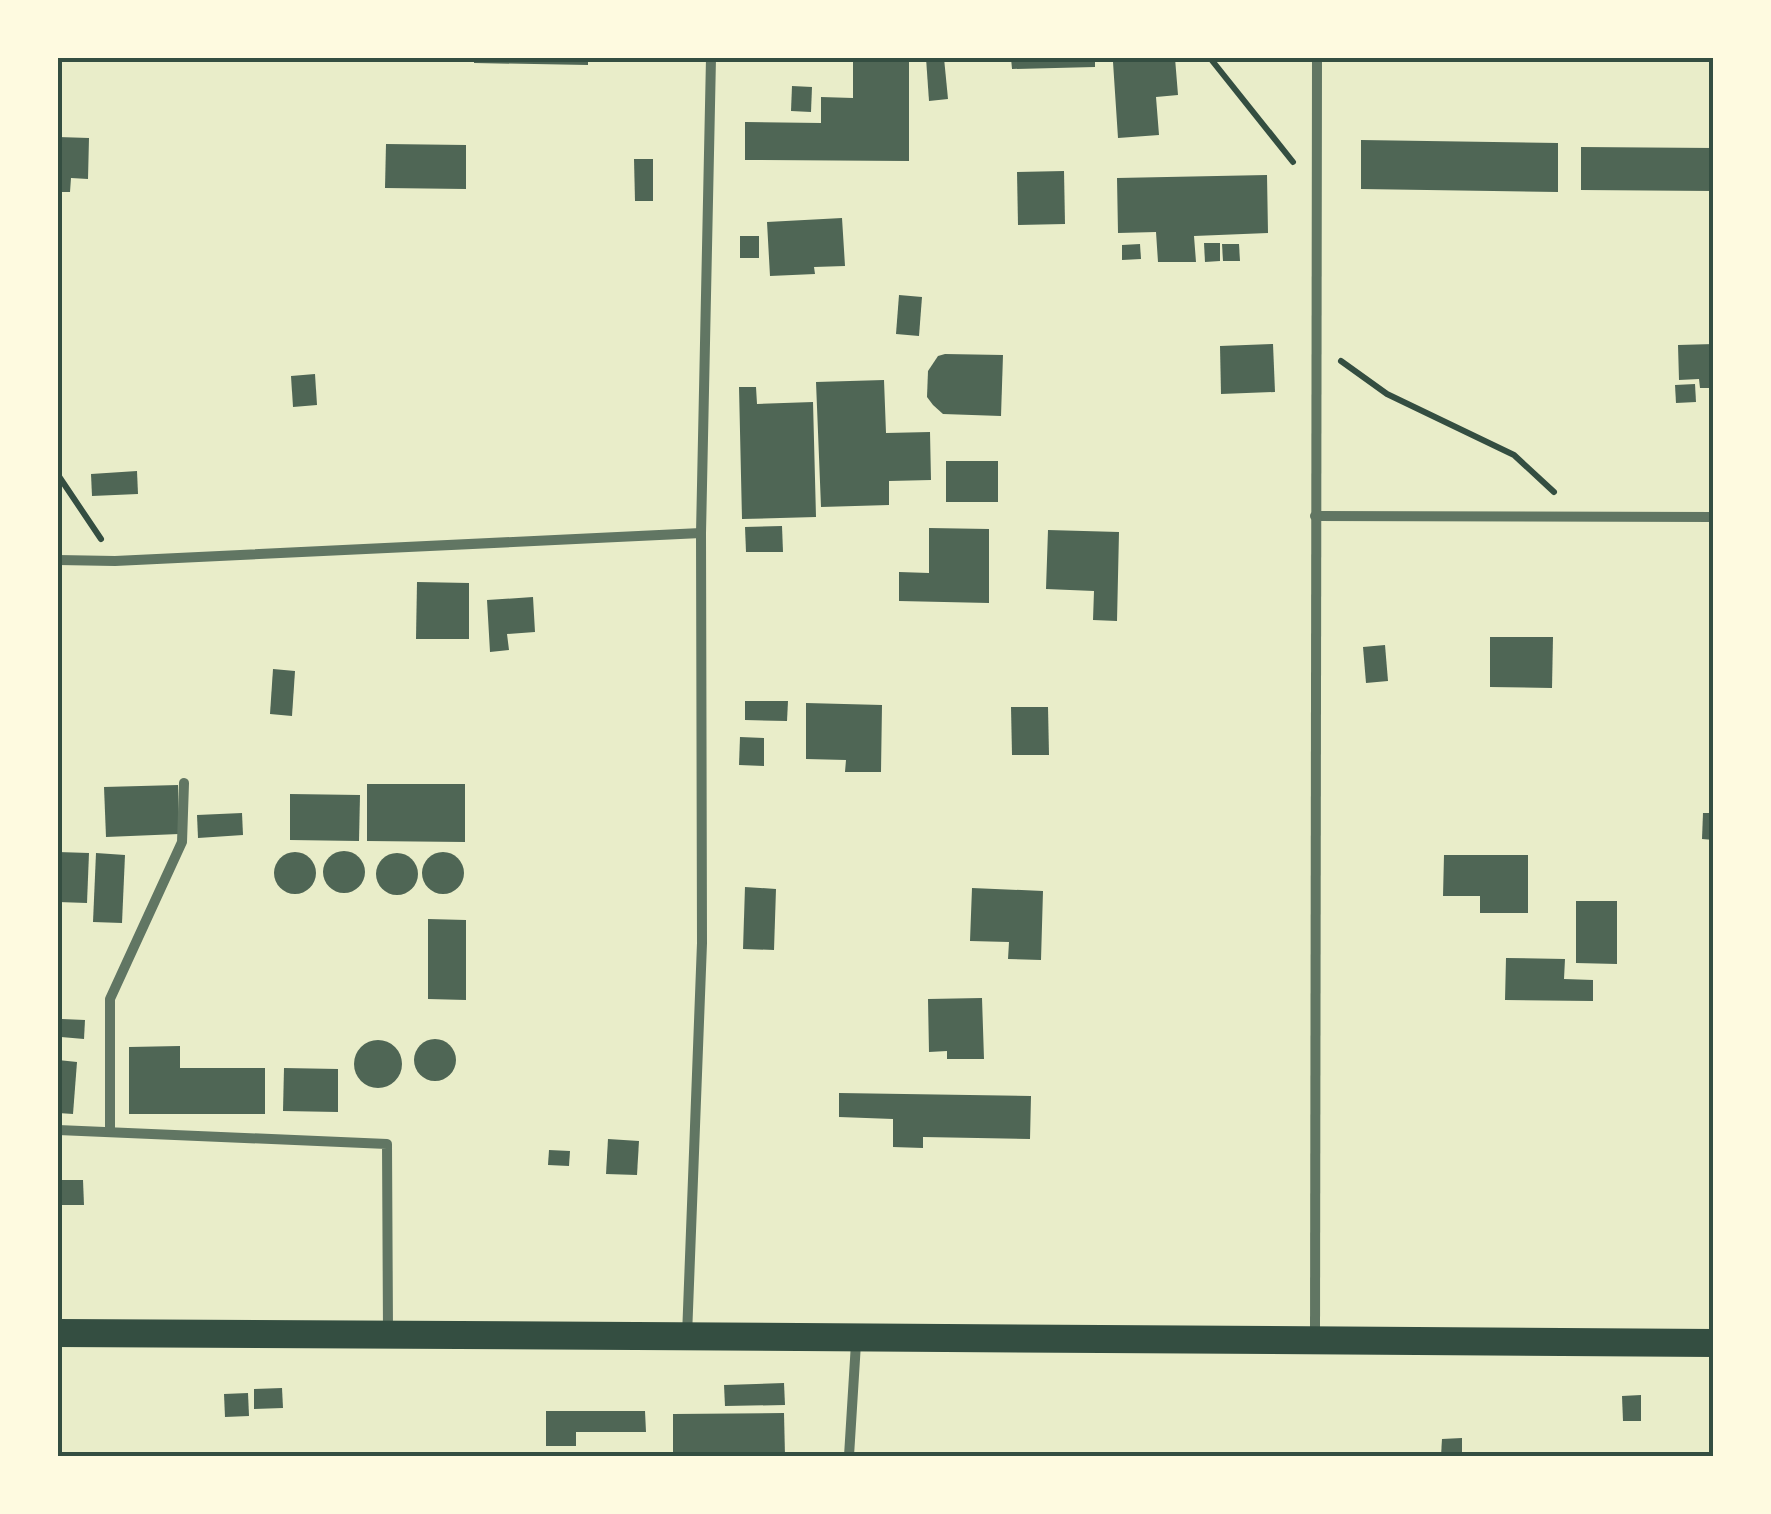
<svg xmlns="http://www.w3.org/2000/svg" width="1771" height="1514" viewBox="0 0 1771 1514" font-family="'Source Sans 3',sans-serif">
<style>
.building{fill:#4f6655}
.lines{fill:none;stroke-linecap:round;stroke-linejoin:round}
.path{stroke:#344e41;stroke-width:6}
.minor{stroke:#617663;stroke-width:10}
.trunk{stroke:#344e41;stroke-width:28}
.neatline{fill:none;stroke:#344e41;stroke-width:4}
</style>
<rect width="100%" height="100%" fill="#e9edc9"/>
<g class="building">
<polygon points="474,58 588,58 588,65 474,63"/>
<polygon points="853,58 909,58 909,161 745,160 745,122 821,123 821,97 853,98"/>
<polygon points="926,58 944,58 948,99 929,101"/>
<polygon points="1011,58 1095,58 1095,67 1012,69"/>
<polygon points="1175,58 1178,95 1156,97 1159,135 1118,138 1113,62"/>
<polygon points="792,86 812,87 811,112 791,111"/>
<polygon points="58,137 89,138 88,179 71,178 70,192 58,192"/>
<polygon points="1361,140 1558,143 1558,192 1361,189"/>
<polygon points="386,144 466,145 466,189 385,188"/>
<polygon points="1581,147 1714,148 1714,191 1581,190"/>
<polygon points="634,159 653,159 653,201 635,201"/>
<polygon points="1064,171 1065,224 1018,225 1017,172"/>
<polygon points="1267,175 1268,233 1194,236 1196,262 1158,262 1156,232 1118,233 1117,178"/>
<polygon points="842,218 845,266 814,267 815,274 770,276 767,222"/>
<rect x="740" y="236" width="19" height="22"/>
<polygon points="1204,243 1220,243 1220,261 1205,262"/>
<polygon points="1140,244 1141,259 1122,260 1122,245"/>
<polygon points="1222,244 1239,244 1240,261 1223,261"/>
<polygon points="899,295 922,297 919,336 896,334"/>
<polygon points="1273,344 1275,392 1221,394 1220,346"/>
<polygon points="1714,344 1714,388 1700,388 1699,379 1679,380 1678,345"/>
<polygon points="945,354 1003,355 1001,416 943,414 933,405 927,397 928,371 938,356"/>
<polygon points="315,374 317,405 293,407 291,376"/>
<polygon points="884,380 886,433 930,432 931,480 889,481 889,505 821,507 816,382"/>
<polygon points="1695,384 1696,402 1676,403 1675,385"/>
<polygon points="739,387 756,387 757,404 813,402 816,517 742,519"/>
<rect x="946" y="461" width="52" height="41"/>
<polygon points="137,471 138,494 92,496 91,474"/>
<polygon points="782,526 783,552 746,552 745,527"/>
<polygon points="929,528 989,529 989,603 899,601 899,572 929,573"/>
<polygon points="1048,530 1119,532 1117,621 1093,620 1094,591 1046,589"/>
<polygon points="417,582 469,583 469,639 416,639"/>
<polygon points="533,597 535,632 507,634 509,650 490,652 487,600"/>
<polygon points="1490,637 1553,637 1552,688 1490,687"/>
<polygon points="1385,645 1388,681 1366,683 1363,647"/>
<polygon points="273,669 295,671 292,716 270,714"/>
<polygon points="745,701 788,701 787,721 745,720"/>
<polygon points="806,703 882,705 881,772 845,772 846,760 806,759"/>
<polygon points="1011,707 1048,707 1049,755 1012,755"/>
<polygon points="740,737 764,738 764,766 739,765"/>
<polygon points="367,784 465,784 465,842 367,841"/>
<polygon points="178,785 179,834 106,837 104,787"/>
<polygon points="290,794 360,795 359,841 290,840"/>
<polygon points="242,813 243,835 198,838 197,815"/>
<polygon points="1703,813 1714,813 1714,840 1702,839"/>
<circle cx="344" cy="872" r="21"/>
<polygon points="58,852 89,853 87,903 58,902"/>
<circle cx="443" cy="873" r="21"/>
<circle cx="295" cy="873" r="21"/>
<polygon points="96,853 125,855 122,923 93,922"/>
<circle cx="397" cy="874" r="21"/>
<polygon points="1444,855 1528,855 1528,913 1480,913 1480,896 1443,896"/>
<polygon points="745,887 776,889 774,950 743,949"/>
<polygon points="972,888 1043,891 1041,960 1008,959 1009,942 970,941"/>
<polygon points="1576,901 1617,901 1617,964 1576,963"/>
<polygon points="428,919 466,920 466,1000 428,999"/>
<polygon points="1506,958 1565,959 1564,979 1593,980 1593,1001 1505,1000"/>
<polygon points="982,998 984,1059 947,1059 947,1051 929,1052 928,999"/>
<polygon points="62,1019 85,1020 84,1039 61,1037"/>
<circle cx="435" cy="1060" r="21"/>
<circle cx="378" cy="1064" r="24"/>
<polygon points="180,1046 180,1068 265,1068 265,1114 129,1114 129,1047"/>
<polygon points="58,1060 77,1062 73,1114 58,1113"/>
<polygon points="284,1068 338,1069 338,1112 283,1111"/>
<polygon points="839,1093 1031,1096 1030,1139 923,1137 923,1148 893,1147 893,1119 839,1117"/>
<polygon points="608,1139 639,1141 637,1175 606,1174"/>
<polygon points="549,1150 570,1151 569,1166 548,1165"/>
<polygon points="61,1180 83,1180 84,1205 61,1205"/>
<polygon points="784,1383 785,1405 725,1406 724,1385"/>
<polygon points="282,1388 283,1408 254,1409 254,1389"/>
<polygon points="248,1393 249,1416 225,1417 224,1394"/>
<polygon points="1641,1395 1641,1421 1623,1421 1622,1396"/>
<polygon points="546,1411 645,1411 646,1432 576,1432 576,1446 546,1446"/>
<polygon points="784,1413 785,1456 673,1456 673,1414"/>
<polygon points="1462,1438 1462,1456 1441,1456 1442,1439"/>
</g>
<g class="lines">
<g class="path">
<polyline points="1210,58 1293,162"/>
<polyline points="1341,361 1387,394 1514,455 1554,492"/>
<polyline points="58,475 101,539"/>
</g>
<g class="minor">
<polyline points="1315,516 1714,517"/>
<polyline points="58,560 115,561 701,533"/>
<polyline points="58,1130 387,1144 388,1332"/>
<polyline points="110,1132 110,999 182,842 184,783"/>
<polyline points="687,1336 702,943 701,533 711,58"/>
<polyline points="1315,1338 1317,58"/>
<polyline points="849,1456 856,1343"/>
</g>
<path class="trunk" d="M58 1333C610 1333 1161 1344 1714 1343"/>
</g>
<rect width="1771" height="1514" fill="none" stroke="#fefae0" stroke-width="120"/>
<rect x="60" y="60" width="1651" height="1394" class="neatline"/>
</svg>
